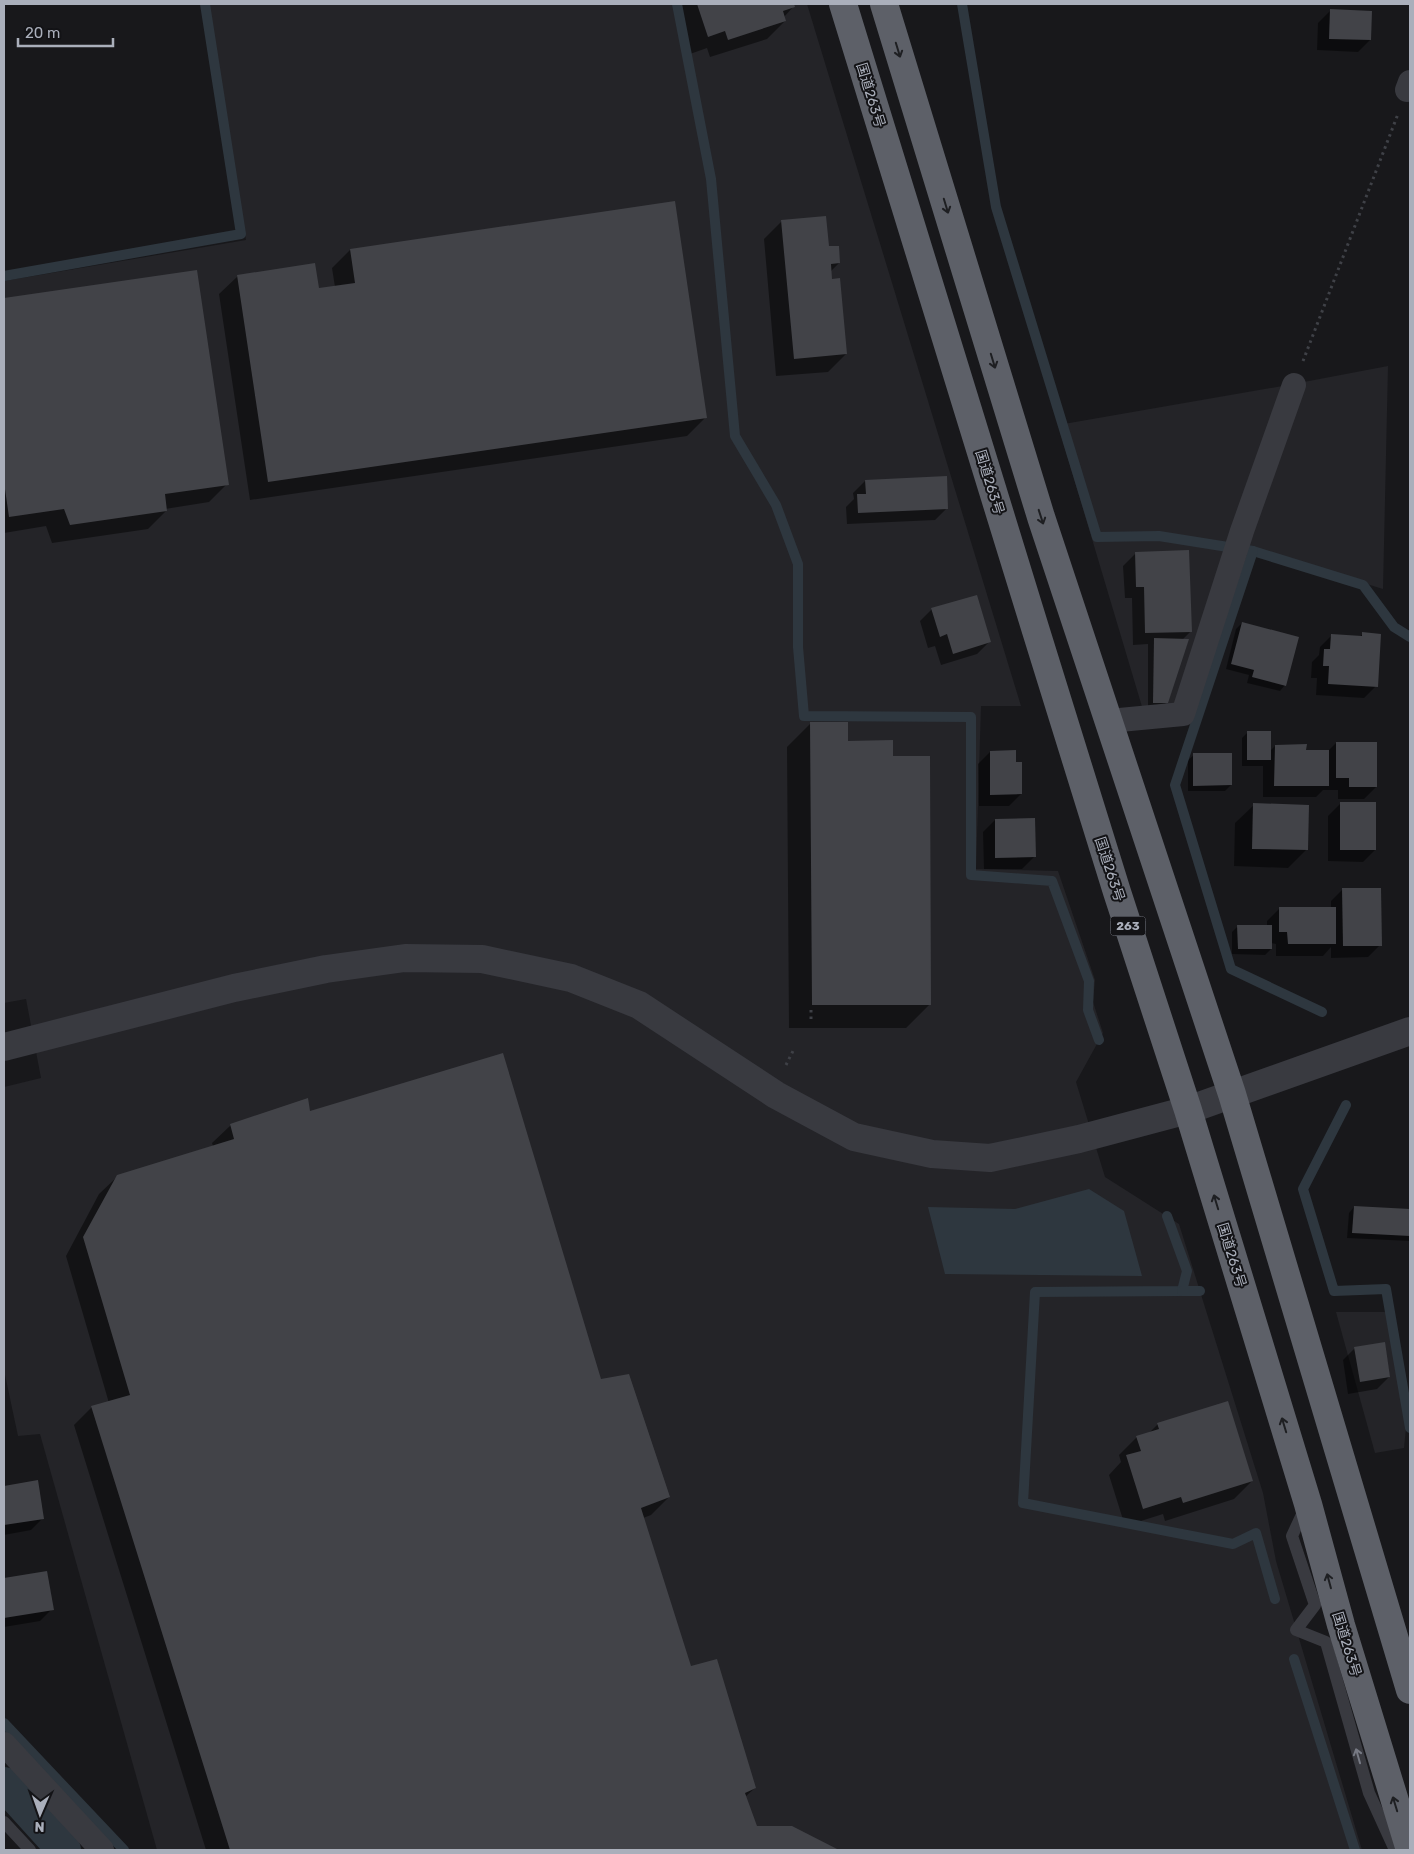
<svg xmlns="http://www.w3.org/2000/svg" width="1414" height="1854" viewBox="0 0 1414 1854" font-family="Rubik,'Noto Sans JP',sans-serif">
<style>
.built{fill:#242428}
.water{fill:#2e373f}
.shadow{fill:#0007}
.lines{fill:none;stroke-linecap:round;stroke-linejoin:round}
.stream{stroke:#2e373f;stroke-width:10}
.canal{stroke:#2e373f;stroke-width:34}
.building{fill:#424348}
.path{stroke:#3f4147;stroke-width:3;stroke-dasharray:2.5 4;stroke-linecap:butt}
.service{stroke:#393a40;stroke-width:12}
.minor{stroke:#393a40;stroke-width:24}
.tertiary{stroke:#393a40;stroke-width:28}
.trunk{stroke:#5d6068;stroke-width:28}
.oneway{stroke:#1e1f22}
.oneway2{stroke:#777a84}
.labels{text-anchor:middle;stroke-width:4;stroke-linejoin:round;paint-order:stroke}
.shield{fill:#131316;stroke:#7d808a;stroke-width:1}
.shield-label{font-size:12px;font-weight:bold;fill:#aaafbb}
.street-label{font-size:14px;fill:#aaafbb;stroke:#131316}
</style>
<rect width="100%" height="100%" fill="#18181b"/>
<g class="built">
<polygon points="207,4 807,4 1021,706 981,706 976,869 1058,871 1095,980 1093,1002 1103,1033 1076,1082 1105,1177 1179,1224 1263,1493 1276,1561 1362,1850 157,1850 40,1434 18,1436 4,1370 4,1087 41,1078 26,999 4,1003 4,281 246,240"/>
<polygon points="1388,366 1383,589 1236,544 1180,714 1143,710 1058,425 1288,385"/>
<polygon points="1336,1312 1387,1312 1406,1428 1404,1448 1375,1453"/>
</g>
<polygon class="water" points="1089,1189 1124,1211 1142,1276 945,1274 928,1207 1015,1209"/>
<g class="shadow">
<polygon points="673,4 792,4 793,7 784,17 785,21 767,39 710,57 707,48 690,54"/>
<polygon points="1330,11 1370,40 1358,52 1317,50 1318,23"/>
<polygon points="782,221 828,248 839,263 830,272 846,354 828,372 776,376 764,239"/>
<polygon points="350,250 706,417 687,436 250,500 219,294 238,276 318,289 335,287 332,268"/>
<polygon points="196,271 227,484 209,502 165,509 166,511 148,529 52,543 46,526 4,533 4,299"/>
<polygon points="865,481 947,508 935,520 847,524 846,507 854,499 853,493"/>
<polygon points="1136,553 1191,631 1182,640 1167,702 1161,708 1148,708 1148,644 1133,645 1132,598 1125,598 1123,566"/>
<polygon points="932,609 989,642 977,654 941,665 935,646 928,648 920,621"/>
<polygon points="1242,623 1285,685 1280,691 1247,683 1249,675 1226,669 1236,629"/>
<polygon points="1363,634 1376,686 1364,698 1316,695 1317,678 1311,678 1312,662 1319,655 1320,647 1332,635 1359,637"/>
<polygon points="811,723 847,742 892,757 930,1004 906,1028 789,1028 787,747"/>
<polygon points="1248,732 1270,751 1275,746 1305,751 1328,751 1336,743 1376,787 1364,799 1338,799 1338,790 1323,790 1316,797 1263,797 1263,766 1242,766 1242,738"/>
<polygon points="990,752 1015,764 1021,794 1009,806 979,806 978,764"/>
<polygon points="1194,755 1231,785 1225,791 1188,791 1188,760"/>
<polygon points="1340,804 1375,850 1363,862 1328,861 1328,816"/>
<polygon points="1254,805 1306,850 1288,868 1234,866 1235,823"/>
<polygon points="995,820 1034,857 1022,869 984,869 983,832"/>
<polygon points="1343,889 1380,945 1368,957 1331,958 1331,947 1323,956 1276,956 1276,944 1271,943 1271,949 1265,955 1232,954 1232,932 1238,926 1267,926 1267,921 1279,909 1331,908 1331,901"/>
<polygon points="309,1112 601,1380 669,1497 651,1515 643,1518 690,1668 755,1788 745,1797 756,1827 791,1827 835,1850 206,1850 74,1425 92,1407 109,1403 66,1256 99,1194 118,1176 213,1146 212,1143 231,1125"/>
<polygon points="1354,1207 1410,1210 1410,1241 1347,1238 1349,1213"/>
<polygon points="1355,1348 1389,1377 1377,1389 1348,1394 1343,1360"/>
<polygon points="1410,1391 1410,1432 1405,1396"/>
<polygon points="1158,1424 1252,1481 1234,1499 1165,1521 1163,1514 1125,1526 1109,1475 1121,1462 1119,1455 1137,1437 1149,1433"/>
<polygon points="37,1482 43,1518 31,1530 4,1535 4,1487"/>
<polygon points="46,1572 52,1609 40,1621 4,1627 4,1579"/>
</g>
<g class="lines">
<g class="stream">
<polyline points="677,4 711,179 735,436 776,505 798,564 798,647 804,716 971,717 971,875 1052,881 1089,981 1088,1010 1099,1040"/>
<polyline points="962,4 996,207 1097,537 1159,536 1253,551 1363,585 1394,627 1410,637"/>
<polyline points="4,276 241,234 205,4"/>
<polyline points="1253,551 1175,785 1231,969 1322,1012"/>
<polyline points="1346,1105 1303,1189 1334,1291 1386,1289 1410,1428"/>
<polyline points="1167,1216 1187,1271 1182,1291 1035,1292 1023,1503 1233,1544 1256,1533 1275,1599"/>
<polyline points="1182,1291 1200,1291"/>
<polyline points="1294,1659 1355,1850"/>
<polyline points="4,1723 124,1850"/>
</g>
<polyline class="canal" points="4,1784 64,1850"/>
</g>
<g class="building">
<polygon points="697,4 794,4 795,7 783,11 786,21 728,40 725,31 708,37"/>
<polygon points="1330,9 1372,11 1371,40 1329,39"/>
<polygon points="675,201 707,418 268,482 237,275 315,263 319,288 355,283 350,249"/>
<polygon points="826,216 829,246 839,246 840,263 831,264 832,279 840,278 847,354 794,359 781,220"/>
<polygon points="197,270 229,485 165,494 167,511 70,525 64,509 9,517 4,482 4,298"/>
<polygon points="947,476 948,509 858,513 857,494 866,494 865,480"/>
<polygon points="1189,550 1192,632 1145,633 1144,587 1136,587 1135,552"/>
<polygon points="977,595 991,642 953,654 947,634 940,637 931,608"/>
<polygon points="1242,622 1299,637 1286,686 1252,677 1254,670 1231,664"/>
<polygon points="1362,632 1381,634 1378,687 1328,684 1329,666 1323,666 1324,649 1330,649 1331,634 1362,636"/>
<polygon points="1154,638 1189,639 1168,703 1153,703"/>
<polygon points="810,722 848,722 848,741 893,740 893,756 930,756 931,1005 812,1005"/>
<rect x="1247" y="731" width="24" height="29"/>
<polygon points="1336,742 1377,742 1377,787 1349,787 1349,778 1336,778"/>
<polygon points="1307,744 1306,750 1329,750 1329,786 1274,786 1275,745"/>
<polygon points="1016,750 1016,762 1022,762 1022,794 990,795 990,751"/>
<polygon points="1193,753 1232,753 1232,785 1193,786"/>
<rect x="1340" y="802" width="36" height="48"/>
<polygon points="1253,803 1309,805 1308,850 1252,849"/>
<polygon points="1035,818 1036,857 995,858 995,819"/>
<polygon points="1342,888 1381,888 1382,946 1343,946"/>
<polygon points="1279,907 1336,907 1336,944 1288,944 1287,932 1279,932"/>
<polygon points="1237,925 1272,925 1272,949 1238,949"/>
<polygon points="503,1053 601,1379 629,1374 670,1497 641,1508 691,1666 717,1659 756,1788 745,1793 757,1826 792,1826 839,1850 230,1850 91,1406 130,1395 83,1237 117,1175 234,1139 230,1124 308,1098 310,1111"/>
<polygon points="1354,1206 1410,1209 1410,1236 1352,1233"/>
<polygon points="1385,1342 1390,1377 1360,1382 1354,1347"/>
<polygon points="1228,1401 1253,1481 1183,1503 1181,1497 1143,1509 1126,1455 1141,1451 1136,1436 1159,1429 1157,1423"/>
<polygon points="38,1480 44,1519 4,1525 4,1486"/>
<polygon points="47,1571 54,1610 4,1618 4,1578"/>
</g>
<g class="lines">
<g class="path">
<polyline points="1303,361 1398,114"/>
<polyline points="811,1010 811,1023"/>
<polyline points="786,1065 793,1051"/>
</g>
<g class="service">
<polyline points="1305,1508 1292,1536 1315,1605 1296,1630 1326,1642 1369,1793 1395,1850"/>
<polyline points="4,1822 30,1850"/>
</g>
<g class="minor">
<polyline points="1407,90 1410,82"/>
<polyline points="1109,721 1183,714 1242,531 1294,385"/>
<polyline points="4,1744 102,1850"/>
</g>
<polyline class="tertiary" points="4,1047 234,988 326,969 405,958 482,959 571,978 639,1005 776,1095 854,1137 932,1154 990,1158 1079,1139 1188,1110 1410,1031"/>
<g class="trunk">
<polyline points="843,4 1036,631 1117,892 1188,1110 1308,1504 1341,1625 1410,1850"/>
<polyline points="884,4 1041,517 1232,1094 1410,1690"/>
</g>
</g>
<defs><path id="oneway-shaft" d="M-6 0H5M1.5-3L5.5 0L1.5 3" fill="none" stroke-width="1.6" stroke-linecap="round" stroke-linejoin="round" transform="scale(1.25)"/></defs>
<g class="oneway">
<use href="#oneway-shaft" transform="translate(898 50) rotate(73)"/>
<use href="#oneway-shaft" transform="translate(946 206) rotate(73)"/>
<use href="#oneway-shaft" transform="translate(993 361) rotate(73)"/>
<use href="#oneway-shaft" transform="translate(1041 517) rotate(72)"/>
<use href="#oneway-shaft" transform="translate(1216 1202) rotate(-107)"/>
<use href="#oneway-shaft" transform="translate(1284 1425) rotate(-107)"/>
<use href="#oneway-shaft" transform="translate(1329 1581) rotate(-105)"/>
<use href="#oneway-shaft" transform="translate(1395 1804) rotate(-107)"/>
</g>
<use class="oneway2" href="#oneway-shaft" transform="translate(1358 1756) rotate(-106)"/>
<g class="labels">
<rect class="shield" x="1110.5" y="916.5" width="35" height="19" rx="4"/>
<g class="shield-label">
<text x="1128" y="930">263</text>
</g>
<g class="street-label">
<text transform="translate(871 95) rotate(73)" y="5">国道263号</text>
<text transform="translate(990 482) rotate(73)" y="5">国道263号</text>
<text transform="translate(1110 869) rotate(72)" y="5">国道263号</text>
<text transform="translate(1232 1255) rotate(73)" y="5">国道263号</text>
<text transform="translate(1347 1644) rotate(73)" y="5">国道263号</text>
</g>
</g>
<rect width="1414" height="1854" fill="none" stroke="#aaafbb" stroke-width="10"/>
<g transform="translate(40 1814) rotate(182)" stroke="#131316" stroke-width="4" paint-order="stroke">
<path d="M0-4L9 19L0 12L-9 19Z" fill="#aaafbb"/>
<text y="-8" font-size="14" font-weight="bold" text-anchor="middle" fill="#aaafbb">N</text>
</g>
<path d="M18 38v8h95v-8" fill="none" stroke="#aaafbb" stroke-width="2.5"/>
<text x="25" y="38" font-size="15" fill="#aaafbb" stroke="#131316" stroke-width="4" paint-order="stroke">20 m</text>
</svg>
